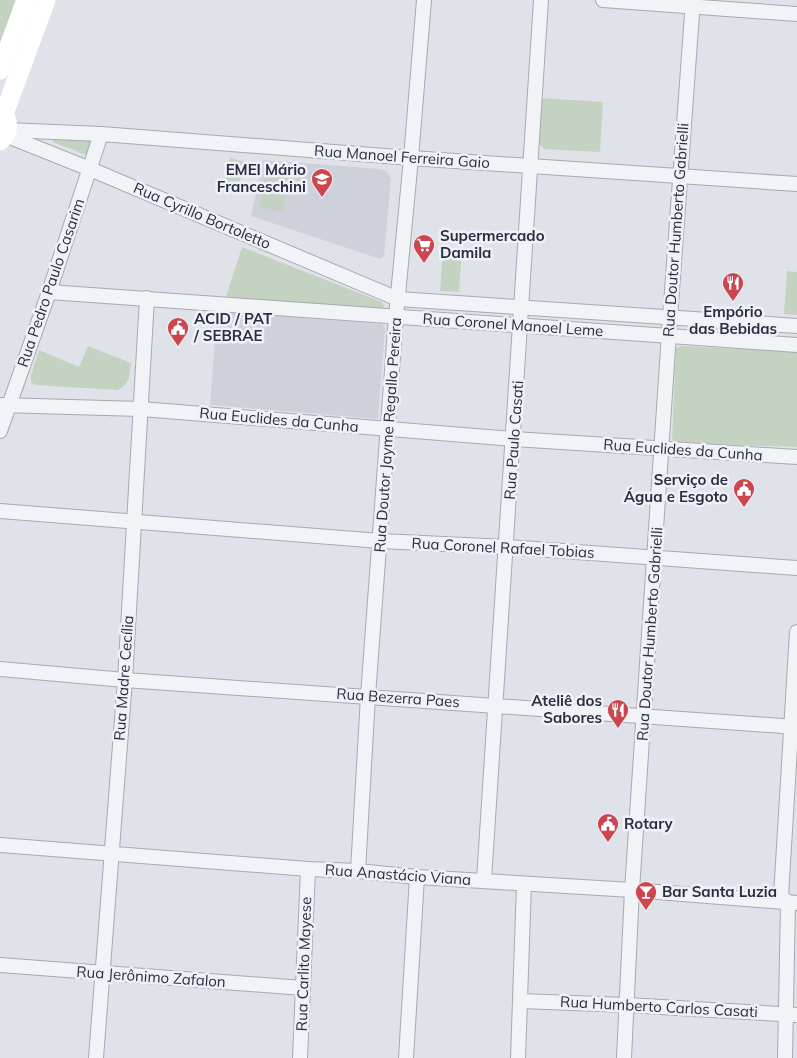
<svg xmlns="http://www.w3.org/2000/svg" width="797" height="1058" viewBox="0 0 797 1058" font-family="Mulish,sans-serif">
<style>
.built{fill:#ced1da}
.green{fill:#c4d2c1}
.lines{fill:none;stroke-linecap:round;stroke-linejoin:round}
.minor-casing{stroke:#a5a9b3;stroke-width:16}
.minor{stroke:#f2f3f7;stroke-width:14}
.secondary{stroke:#fff;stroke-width:19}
.labels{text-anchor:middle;stroke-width:5;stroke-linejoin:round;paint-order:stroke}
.street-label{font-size:15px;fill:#292f40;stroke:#eff1f6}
.poi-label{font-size:15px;font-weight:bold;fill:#292f40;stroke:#eff1f6;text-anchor:start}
</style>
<rect width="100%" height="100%" fill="#e0e2e9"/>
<g class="built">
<polygon points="263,160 381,169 387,172 391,179 384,256 380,259 251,216"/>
<polygon points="217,311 382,324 385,328 378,419 210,405"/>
</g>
<g class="green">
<polygon points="0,0 16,0 0,46"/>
<polygon points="541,98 603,102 600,152 544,149 538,142"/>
<polygon points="53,138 91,140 93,143 90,153 86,155 53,142"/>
<polygon points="230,158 245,162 238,190 223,186"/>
<polygon points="268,162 291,167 282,212 259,207"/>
<polygon points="242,247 382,302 384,306 382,308 377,309 226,297"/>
<polygon points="443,248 462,249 459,292 440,291"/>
<polygon points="787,271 797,272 797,315 784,314"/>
<path d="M88 346 131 363C129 377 131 382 118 390L35 385 31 382V376L39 350 79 367Z"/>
<polygon points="680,346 797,352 797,447 678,443 672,440 676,349"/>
</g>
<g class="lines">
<g class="minor-casing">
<g id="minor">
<polyline points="603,0 797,14"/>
<polyline points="7,130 101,134 411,158 797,184"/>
<polyline points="5,135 90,169 398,299 797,326"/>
<polyline points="49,292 797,345"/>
<polyline points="0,405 141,409 514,439 797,457"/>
<polyline points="0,431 49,292 101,134"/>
<polyline points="0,511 380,541 507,547 797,568"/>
<polyline points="0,669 125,680 797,727"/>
<polyline points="0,845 308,869 358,871 417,877 632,890 797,903"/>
<polyline points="358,871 368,696 396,316 411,158 424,0"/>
<polyline points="484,880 541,0"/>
<polyline points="0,965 303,988"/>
<polyline points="520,1001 627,1005 797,1015"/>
<polyline points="96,1058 125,680 147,298"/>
<polyline points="300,1058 308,869"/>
<polyline points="406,1058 417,877"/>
<polyline points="518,1058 524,884"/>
<polyline points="624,1058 632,890 670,318 693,0"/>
<polyline points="785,1058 788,903 781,896 797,632"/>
</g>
</g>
<use href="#minor" class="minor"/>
<g class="secondary">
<polyline points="0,70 26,0"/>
<path d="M0 110C10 120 10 132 0 141"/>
<polyline points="4,114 46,0"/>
</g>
</g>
<defs>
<g id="school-pin" transform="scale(1.125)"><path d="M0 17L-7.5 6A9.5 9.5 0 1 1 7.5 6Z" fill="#cc464f" stroke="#eff1f6"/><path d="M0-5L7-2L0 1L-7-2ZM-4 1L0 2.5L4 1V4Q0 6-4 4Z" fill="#fff"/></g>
<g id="supermarket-pin" transform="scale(1.125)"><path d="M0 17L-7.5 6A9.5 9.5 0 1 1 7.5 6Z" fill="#cc464f" stroke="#eff1f6"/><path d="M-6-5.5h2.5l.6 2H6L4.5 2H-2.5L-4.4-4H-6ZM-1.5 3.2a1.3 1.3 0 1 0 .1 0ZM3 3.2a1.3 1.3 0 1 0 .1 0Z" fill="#fff"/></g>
<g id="restaurant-pin" transform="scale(1.125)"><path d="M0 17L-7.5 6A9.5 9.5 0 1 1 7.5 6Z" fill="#cc464f" stroke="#eff1f6"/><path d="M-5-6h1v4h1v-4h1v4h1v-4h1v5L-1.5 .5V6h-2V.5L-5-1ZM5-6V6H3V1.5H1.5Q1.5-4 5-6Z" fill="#fff"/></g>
<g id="civic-pin" transform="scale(1.125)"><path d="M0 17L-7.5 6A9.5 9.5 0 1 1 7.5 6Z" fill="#cc464f" stroke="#eff1f6"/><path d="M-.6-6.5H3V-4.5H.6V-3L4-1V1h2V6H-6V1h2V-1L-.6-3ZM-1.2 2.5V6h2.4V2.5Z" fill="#fff"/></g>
<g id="bar-pin" transform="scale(1.125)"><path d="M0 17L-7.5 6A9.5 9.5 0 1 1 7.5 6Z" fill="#cc464f" stroke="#eff1f6"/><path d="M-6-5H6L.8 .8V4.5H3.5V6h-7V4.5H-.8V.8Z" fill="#fff"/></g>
</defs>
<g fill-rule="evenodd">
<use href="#school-pin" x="322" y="179"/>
<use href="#supermarket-pin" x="424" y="245"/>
<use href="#restaurant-pin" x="733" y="283"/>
<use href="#civic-pin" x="178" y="328"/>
<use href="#civic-pin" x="744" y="489"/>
<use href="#restaurant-pin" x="618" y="710"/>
<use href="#civic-pin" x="608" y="824"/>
<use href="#bar-pin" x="646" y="892"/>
</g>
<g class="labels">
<g class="street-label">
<text transform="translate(402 157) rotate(4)" y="5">Rua Manoel Ferreira Gaio</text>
<text transform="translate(202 216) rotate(23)" y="5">Rua Cyrillo Bortoletto</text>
<text transform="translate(676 230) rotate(-86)" y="5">Rua Doutor Humberto Gabrielli</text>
<text transform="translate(51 283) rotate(-71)" y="5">Rua Pedro Paulo Casarim</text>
<text transform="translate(513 325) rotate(4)" y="5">Rua Coronel Manoel Leme</text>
<text transform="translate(279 420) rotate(5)" y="5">Rua Euclides da Cunha</text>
<text transform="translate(388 435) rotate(-86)" y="5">Rua Doutor Jayme Regallo Pereira</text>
<text transform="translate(514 440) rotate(-86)" y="5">Rua Paulo Casati</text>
<text transform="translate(683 450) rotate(4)" y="5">Rua Euclides da Cunha</text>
<text transform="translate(503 548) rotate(3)" y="5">Rua Coronel Rafael Tobias</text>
<text transform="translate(650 634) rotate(-86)" y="5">Rua Doutor Humberto Gabrielli</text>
<text transform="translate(124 678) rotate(-86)" y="5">Rua Madre Cecília</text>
<text transform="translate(398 698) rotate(4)" y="5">Rua Bezerra Paes</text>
<text transform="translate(398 875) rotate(4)" y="5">Rua Anastácio Viana</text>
<text transform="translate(304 964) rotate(-88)" y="5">Rua Carlito Mayese</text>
<text transform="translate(151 977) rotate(4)" y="5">Rua Jerônimo Zafalon</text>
<text transform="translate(659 1007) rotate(3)" y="5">Rua Humberto Carlos Casati</text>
</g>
<g class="poi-label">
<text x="306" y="175" text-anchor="end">EMEI Mário<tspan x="306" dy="17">Franceschini</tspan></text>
<text x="440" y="241">Supermercado<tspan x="440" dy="17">Damila</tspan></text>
<text x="733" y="317" text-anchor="middle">Empório<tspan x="733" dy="17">das Bebidas</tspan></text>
<text x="194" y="324">ACID / PAT<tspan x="194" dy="17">/ SEBRAE</tspan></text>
<text x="728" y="485" text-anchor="end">Serviço de<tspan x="728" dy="17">Água e Esgoto</tspan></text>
<text x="602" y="706" text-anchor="end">Ateliê dos<tspan x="602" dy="17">Sabores</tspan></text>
<text x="624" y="829">Rotary</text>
<text x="662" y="897">Bar Santa Luzia</text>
</g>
</g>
</svg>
